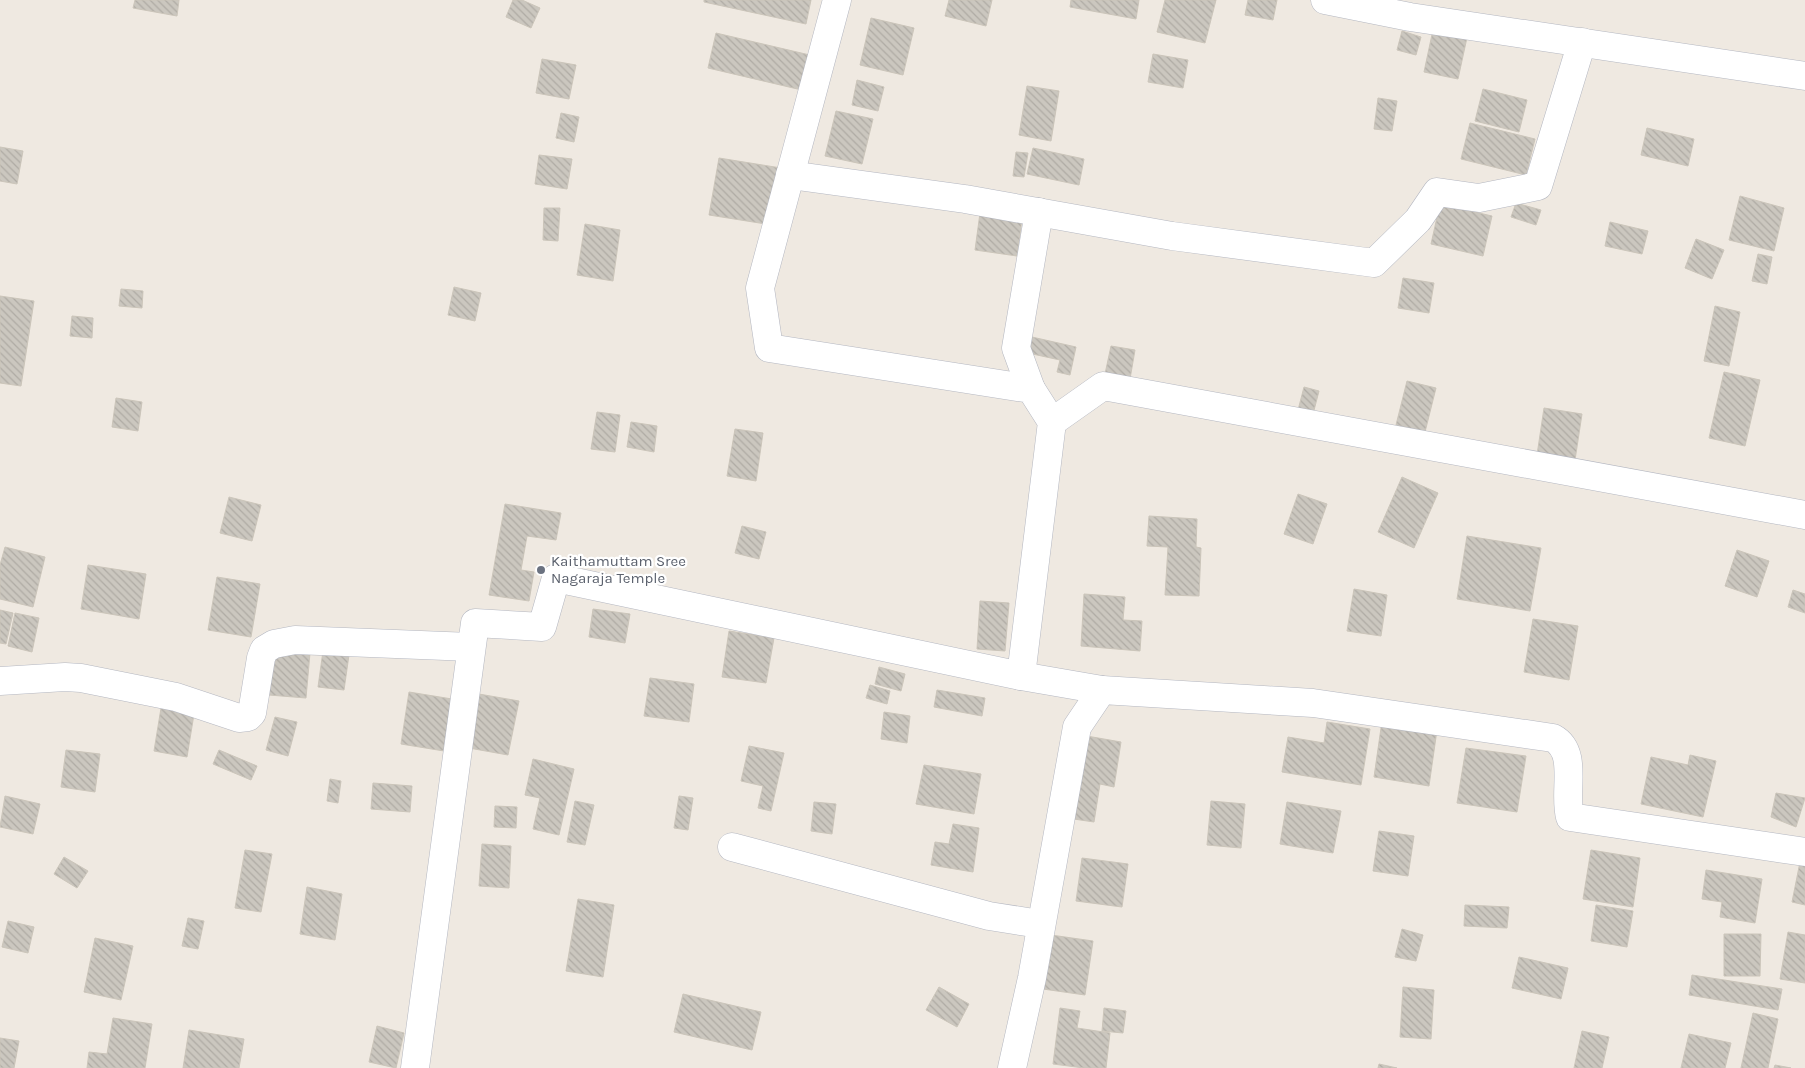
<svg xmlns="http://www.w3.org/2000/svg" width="1805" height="1068" viewBox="0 0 1805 1068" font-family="Karla,sans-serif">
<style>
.building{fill:url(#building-back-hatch);stroke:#cbc5ba}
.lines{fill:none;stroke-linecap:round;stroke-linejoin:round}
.minor-casing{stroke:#b4b7c1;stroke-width:29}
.minor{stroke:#fff;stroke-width:28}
.worship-dot{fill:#6b7280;stroke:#fff;stroke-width:2}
.labels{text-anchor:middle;stroke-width:4.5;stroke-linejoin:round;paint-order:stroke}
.worship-label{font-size:15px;fill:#5b616d;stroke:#fff;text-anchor:start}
</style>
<defs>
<pattern id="building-back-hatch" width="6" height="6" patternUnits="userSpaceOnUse" patternTransform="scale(1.25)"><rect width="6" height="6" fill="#cbc7bf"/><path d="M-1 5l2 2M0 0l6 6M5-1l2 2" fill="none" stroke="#afaba4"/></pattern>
</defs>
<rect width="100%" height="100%" fill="#efe9e1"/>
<g class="building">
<polygon points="135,0 179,0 177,16 133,8"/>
<polygon points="513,0 522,0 540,8 531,28 506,17"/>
<polygon points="704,0 811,0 806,24 704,2"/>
<polygon points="949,0 992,0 986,26 945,16"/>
<polygon points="1071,0 1139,0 1136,19 1070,7"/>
<polygon points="1165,0 1216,0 1205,43 1157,32"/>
<polygon points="1248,0 1277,0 1273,20 1245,15"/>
<polygon points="871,18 914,28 903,75 860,65"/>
<polygon points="1434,25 1468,33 1458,79 1424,72"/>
<polygon points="1402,31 1421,37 1416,55 1397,50"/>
<polygon points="716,33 814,56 806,91 708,68"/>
<polygon points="1153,54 1188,60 1183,88 1148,82"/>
<polygon points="542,59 576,65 569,99 536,93"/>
<polygon points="857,80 884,87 878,111 852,105"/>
<polygon points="1027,86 1059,91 1051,141 1019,135"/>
<polygon points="1483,89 1527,100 1519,132 1475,121"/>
<polygon points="1378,98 1397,101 1392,131 1374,129"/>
<polygon points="836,111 873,119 862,164 825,156"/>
<polygon points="561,113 579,117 574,142 556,138"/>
<polygon points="1470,123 1535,139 1526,175 1461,159"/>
<polygon points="1647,128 1694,139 1688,166 1641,155"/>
<polygon points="0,147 23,151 17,184 0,181"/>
<polygon points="1033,148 1084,159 1079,185 1027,174"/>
<polygon points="1016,152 1028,153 1024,177 1013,176"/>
<polygon points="539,155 572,159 567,189 535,184"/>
<polygon points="719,158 781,168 772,225 709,215"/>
<polygon points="1740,196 1784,208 1774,251 1729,240"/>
<polygon points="1516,203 1541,210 1536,225 1511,217"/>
<polygon points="1440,204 1492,216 1483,256 1431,244"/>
<polygon points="544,208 560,208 558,241 543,240"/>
<polygon points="980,213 1022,219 1017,256 975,250"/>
<polygon points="1610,222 1648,231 1642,254 1605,246"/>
<polygon points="585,224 620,230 613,281 577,275"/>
<polygon points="1696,239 1724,250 1712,279 1685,268"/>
<polygon points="1758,254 1772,257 1767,284 1752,281"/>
<polygon points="1403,278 1434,283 1429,313 1398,308"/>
<polygon points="454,287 481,293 475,321 448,315"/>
<polygon points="121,289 143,291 142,308 119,306"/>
<polygon points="0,296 34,301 21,386 0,383"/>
<polygon points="1715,306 1740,312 1729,366 1704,361"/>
<polygon points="72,316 93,318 92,338 70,336"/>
<polygon points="1032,337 1076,347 1070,375 1057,372 1060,360 1028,353"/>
<polygon points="1111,346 1135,350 1130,379 1105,374"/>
<polygon points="1724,372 1760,380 1745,446 1709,438"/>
<polygon points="1407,381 1436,388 1425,432 1396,425"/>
<polygon points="1304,387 1319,391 1312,418 1297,414"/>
<polygon points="116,398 142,402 138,431 112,427"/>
<polygon points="1544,408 1582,414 1575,460 1537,455"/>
<polygon points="597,412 620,415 615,452 591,449"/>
<polygon points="631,422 657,426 654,452 627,447"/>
<polygon points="735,429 763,433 756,481 727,476"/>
<polygon points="1402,477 1438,493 1414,548 1378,532"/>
<polygon points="1298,494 1327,504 1313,544 1284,534"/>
<polygon points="229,497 261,505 252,541 220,533"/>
<polygon points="505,504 561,513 556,540 527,536 521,570 534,572 529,601 489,595"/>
<polygon points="1149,516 1197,519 1196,547 1201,548 1199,596 1165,595 1168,547 1147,546"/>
<polygon points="742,526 766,532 759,559 735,553"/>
<polygon points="1467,536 1541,548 1530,611 1457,599"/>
<polygon points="5,547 45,557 33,607 0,599 0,565"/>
<polygon points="1737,550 1769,561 1757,597 1725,586"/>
<polygon points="88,565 146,574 139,619 81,609"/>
<polygon points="217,577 260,584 251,637 208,630"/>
<polygon points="1354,589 1387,595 1381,636 1347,631"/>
<polygon points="1793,590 1805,594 1805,613 1788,607"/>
<polygon points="1084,594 1125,597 1123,620 1142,621 1140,651 1081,646"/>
<polygon points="980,601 1009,603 1005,651 977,649"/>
<polygon points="593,609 630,614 625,643 589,637"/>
<polygon points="0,610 13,613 6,644 0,643"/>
<polygon points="15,613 39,618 32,652 8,646"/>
<polygon points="1533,619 1578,626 1569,680 1524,672"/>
<polygon points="729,631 774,638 766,683 722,677"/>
<polygon points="273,650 310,653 306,698 269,695"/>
<polygon points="323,651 349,655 344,690 318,687"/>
<polygon points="879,667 905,674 901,691 875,684"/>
<polygon points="650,678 694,684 689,722 644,716"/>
<polygon points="870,685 890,691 887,704 866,698"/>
<polygon points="937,690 985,698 982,716 934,707"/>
<polygon points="409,692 452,699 444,751 401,744"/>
<polygon points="479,694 519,701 508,755 469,748"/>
<polygon points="162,702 195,708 187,757 154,751"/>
<polygon points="884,712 910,716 907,743 881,739"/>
<polygon points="275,717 297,722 288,756 266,750"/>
<polygon points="1382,721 1437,730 1429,786 1374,777"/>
<polygon points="1327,722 1370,729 1361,785 1282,772 1288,737 1324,743"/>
<polygon points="1081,735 1121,742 1114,787 1100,784 1094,822 1067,818"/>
<polygon points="749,746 784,753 771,811 758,808 763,786 741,781"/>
<polygon points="1466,748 1526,756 1517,812 1457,803"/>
<polygon points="66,750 100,754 95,792 61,787"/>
<polygon points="219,750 257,766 251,780 213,764"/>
<polygon points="1690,755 1716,761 1703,817 1641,804 1651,757 1688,765"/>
<polygon points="533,759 574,769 559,835 533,829 540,798 525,795"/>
<polygon points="924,765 981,774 974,814 916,804"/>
<polygon points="330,779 341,781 338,803 327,801"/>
<polygon points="373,783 412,786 410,812 371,809"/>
<polygon points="1776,793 1805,798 1796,827 1771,817"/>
<polygon points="5,796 40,804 33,834 0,827"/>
<polygon points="679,796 693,798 688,830 674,828"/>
<polygon points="575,801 594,805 585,845 567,842"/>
<polygon points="1211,801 1245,804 1241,848 1207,845"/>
<polygon points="814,802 836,804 832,834 811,831"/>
<polygon points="1287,802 1341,811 1333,853 1280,844"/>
<polygon points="495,806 517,807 516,828 494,827"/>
<polygon points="953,824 979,828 973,872 931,865 935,842 949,844"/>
<polygon points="1379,831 1414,836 1408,876 1373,871"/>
<polygon points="482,844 511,846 509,888 479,886"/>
<polygon points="245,850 272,854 261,912 235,908"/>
<polygon points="1591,850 1640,858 1633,907 1583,899"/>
<polygon points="64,857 88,871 77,888 54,874"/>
<polygon points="1801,857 1805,858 1805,905 1792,902"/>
<polygon points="1082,858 1128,864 1122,907 1076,901"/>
<polygon points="1706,870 1762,879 1755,923 1720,917 1722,902 1702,899"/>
<polygon points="307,887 342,894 335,940 300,934"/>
<polygon points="578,899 614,905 603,977 566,971"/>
<polygon points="1465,905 1509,907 1507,928 1464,926"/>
<polygon points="1596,905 1633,911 1627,947 1591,941"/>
<polygon points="188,918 204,921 198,949 182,946"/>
<polygon points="8,921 34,927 28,953 2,947"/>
<polygon points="1402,929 1423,935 1416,961 1395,957"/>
<polygon points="1788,932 1805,935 1805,983 1780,979"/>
<polygon points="1044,934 1093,941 1085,995 1036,988"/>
<polygon points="1724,934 1761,934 1760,976 1724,976"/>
<polygon points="95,938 133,946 121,1000 84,992"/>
<polygon points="1519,957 1568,968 1561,999 1512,988"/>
<polygon points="1692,975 1782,989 1778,1010 1689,995"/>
<polygon points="939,987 969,1004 957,1027 926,1010"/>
<polygon points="1403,987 1434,990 1431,1039 1400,1037"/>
<polygon points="683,994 761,1012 752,1050 674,1032"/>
<polygon points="1060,1008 1080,1011 1077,1028 1110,1033 1106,1068 1084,1068 1053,1064"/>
<polygon points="1104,1008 1126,1011 1123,1033 1102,1031"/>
<polygon points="1753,1013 1778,1019 1768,1068 1741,1068"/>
<polygon points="113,1018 152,1024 145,1068 87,1068 89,1052 107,1054"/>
<polygon points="377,1026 404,1033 396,1068 369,1062"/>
<polygon points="189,1030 244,1039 239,1068 183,1068"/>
<polygon points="1582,1031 1609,1037 1602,1068 1574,1068"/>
<polygon points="1689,1034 1731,1043 1725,1068 1681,1068"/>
<polygon points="0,1038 19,1041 14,1068 0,1068"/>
<polygon points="1379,1064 1397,1068 1378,1068"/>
<polygon points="1775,1065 1791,1068 1774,1068"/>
</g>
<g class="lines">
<g class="minor-casing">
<g id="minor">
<polyline points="837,0 760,288 769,348 1031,389 1052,422 1021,676"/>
<polyline points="1325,0 1410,17 1805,76"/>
<polyline points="790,175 965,199 1172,236 1374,263 1418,220 1437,192 1479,198 1538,186 1582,42"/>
<polyline points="1031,389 1016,348 1039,212"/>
<polyline points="1052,422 1103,386 1805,515"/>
<polyline points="0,681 65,677 81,678 176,697 239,718 248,717 252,713 261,658 264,650 274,644 295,640 471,647"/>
<polyline points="732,847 989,916 1040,924"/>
<polyline points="415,1068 475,623 542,627 556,578 1021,676 1102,690"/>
<path d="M1012 1068 1032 978 1077 727 1102 690 1313 703 1553 738C1579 752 1563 792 1570 817L1805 852"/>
</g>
</g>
<use href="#minor" class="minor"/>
</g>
<circle class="worship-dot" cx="541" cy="570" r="5"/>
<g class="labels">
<g class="worship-label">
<text x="551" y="566">Kaithamuttam Sree<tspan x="551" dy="17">Nagaraja Temple</tspan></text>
</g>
</g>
</svg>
